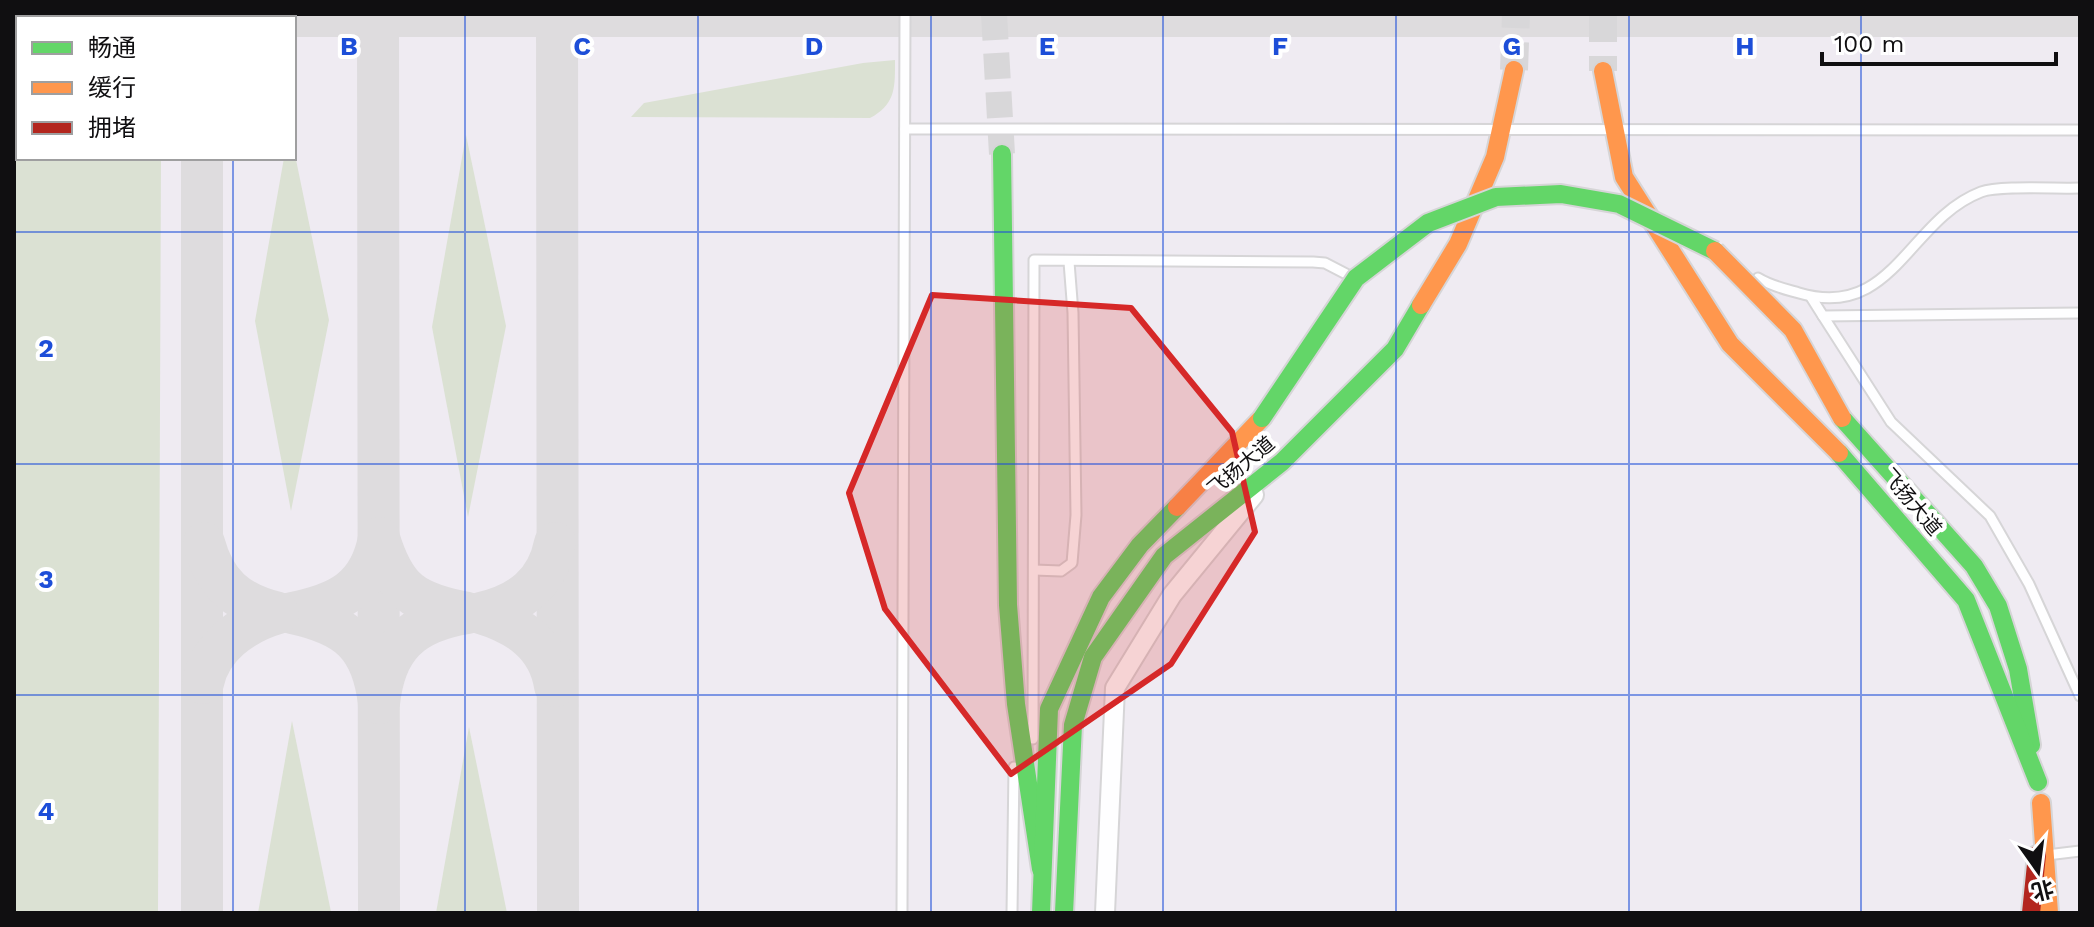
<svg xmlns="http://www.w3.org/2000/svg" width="2094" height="927" viewBox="0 0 2094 927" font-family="'Work Sans','Noto Sans SC',sans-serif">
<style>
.built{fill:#efebf2;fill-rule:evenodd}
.green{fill:#dbe1d3}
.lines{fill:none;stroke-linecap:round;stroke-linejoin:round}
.taxiway{stroke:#dedcde;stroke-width:42}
.secondary-tunnel{stroke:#d8d7d9;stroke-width:26;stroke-dasharray:26 13;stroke-linecap:butt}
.primary-tunnel{stroke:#d8d7d9;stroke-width:28;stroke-dasharray:28 14;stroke-linecap:butt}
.lane-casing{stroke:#d6d5d7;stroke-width:13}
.street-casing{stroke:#d6d5d7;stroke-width:22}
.fast-casing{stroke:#d6d5d7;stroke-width:22}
.slow-casing{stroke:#d6d5d7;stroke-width:22}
.jam-casing{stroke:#d6d5d7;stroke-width:22}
.lane{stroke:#fefeff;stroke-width:9}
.street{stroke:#fefeff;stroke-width:18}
.fast{stroke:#63d668;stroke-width:18}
.slow{stroke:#ff974d;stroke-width:18}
.jam{stroke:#b3261e;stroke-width:18}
.fast-bridge-casing{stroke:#d6d5d7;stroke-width:22;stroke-linecap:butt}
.slow-bridge-casing{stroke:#d6d5d7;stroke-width:22;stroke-linecap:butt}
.fast-bridge{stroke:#63d668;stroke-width:18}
.slow-bridge{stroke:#ff974d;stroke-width:18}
.marked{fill:#d62828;fill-opacity:0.2;stroke:#d62828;stroke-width:6;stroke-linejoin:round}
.grid{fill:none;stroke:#1d4ed8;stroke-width:2;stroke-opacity:0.55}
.labels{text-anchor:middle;stroke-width:8;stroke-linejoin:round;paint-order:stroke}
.street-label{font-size:20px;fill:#100f11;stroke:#fff}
.grid-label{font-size:26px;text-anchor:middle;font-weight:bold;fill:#1d4ed8;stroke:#fff;stroke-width:8;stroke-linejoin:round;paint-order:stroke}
</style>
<rect width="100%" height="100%" fill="#fbfafc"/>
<path class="built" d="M14 14H2080V913H14ZM18 18H294V158H18Z"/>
<g class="green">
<polygon points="14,14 151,14 151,18 18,18 18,158 161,158 158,913 14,913"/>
<path d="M895 60C895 87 896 104 870 118L631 117 644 103 863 63Z"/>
<polygon points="466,135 506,326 468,517 432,327"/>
<polygon points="294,150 329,320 291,511 255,321 284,158 294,158"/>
<polygon points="292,721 331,912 331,913 258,913"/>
<polygon points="469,727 507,913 436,913"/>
</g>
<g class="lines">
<g class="taxiway">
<polyline points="378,14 379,913"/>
<polyline points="557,14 558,913"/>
<polyline points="278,16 2080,16"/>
<polyline points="202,18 202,14"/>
<polyline points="202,158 202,913"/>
<path d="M379 538C395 591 414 603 467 613 411 622 385 647 379 703 372 645 348 625 292 613 338 604 370 589 379 538Z"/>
<path d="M555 543C547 584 520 604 481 613 518 624 549 645 555 686"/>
<path d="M203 683C210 647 243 623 278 613 237 603 215 584 204 543"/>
</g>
<polyline class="secondary-tunnel" points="994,14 1002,154"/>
<g class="primary-tunnel">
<polyline points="1603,14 1603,71"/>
<polyline points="1514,70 1516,14"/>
</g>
<g class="lane-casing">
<g id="lane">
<polyline points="905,129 2080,130"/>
<path d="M1758 278C1771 286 1785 289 1799 293 1893 321 1908 220 1981 192 2000 185 2058 189 2080 188"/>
<polyline points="1811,297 1823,316 2080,313"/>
<polyline points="1823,316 1891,422 1990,516 2029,584 2080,696"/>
<polyline points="1034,570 1061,571 1072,563 1076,515 1073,313 1069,262"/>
<polyline points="1033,739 1034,260 1313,262 1325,263 1352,277"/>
<polyline points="2047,855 2080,851"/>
<polyline points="902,913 905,14"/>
<polyline points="1012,913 1014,767"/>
</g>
</g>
<g class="street-casing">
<polyline id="street" points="1105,913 1115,688 1172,595 1254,495"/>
</g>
<g class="fast-casing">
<g id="fast">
<polyline points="1002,154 1008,605 1016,704 1041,869"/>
<polyline points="1842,418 1974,566 1998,606 2018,669 2031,745"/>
<polyline points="1839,453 1966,600 2038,782"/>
<polyline points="1041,913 1049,709 1101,597 1140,545 1177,507"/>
<polyline points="1064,913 1073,725 1093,657 1164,556 1282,462 1395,349 1421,305"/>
</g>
</g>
<g class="slow-casing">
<g id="slow">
<polyline points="1603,71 1624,177 1730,344 1839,453"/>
<polyline points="1421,305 1458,244 1495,157 1514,70"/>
<polyline points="1177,507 1262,418"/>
<polyline points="2041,803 2049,913"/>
</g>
</g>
<g class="jam-casing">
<polyline id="jam" points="2031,913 2037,855"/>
</g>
<use href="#lane" class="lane"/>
<use href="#street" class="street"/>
<use href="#fast" class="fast"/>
<use href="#slow" class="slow"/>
<use href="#jam" class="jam"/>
<g class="fast-bridge-casing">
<polyline id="fast-bridge" points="1262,418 1356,278 1428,223 1496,197 1561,194 1619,204 1715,251"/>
</g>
<g class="slow-bridge-casing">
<polyline id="slow-bridge" points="1715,251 1793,330 1842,418"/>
</g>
<use href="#fast-bridge" class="fast-bridge"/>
<use href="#slow-bridge" class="slow-bridge"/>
</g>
<path class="marked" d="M932 295 1131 308 1232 432 1255 532 1171 664 1011 774 885 609 849 493Z"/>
<path class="grid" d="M233 14V18M465 14V913M698 14V913M931 14V913M1163 14V913M1396 14V913M1629 14V913M1861 14V913M233 158V913M14 232H2080M14 464H2080M14 695H2080"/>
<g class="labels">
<g class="street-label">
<text transform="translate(1241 466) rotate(-40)" y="7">飞扬大道</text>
<text transform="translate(1912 502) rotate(50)" y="7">飞扬大道</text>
</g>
</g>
<g class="grid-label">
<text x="349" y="55">B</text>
<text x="582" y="55">C</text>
<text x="814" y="55">D</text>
<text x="1047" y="55">E</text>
<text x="1280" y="55">F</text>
<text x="1512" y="55">G</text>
<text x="1745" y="55">H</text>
<text x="46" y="357">2</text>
<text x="46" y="588">3</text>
<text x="46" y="820">4</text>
</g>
<rect width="2094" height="927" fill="none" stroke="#100f11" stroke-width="32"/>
<rect x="16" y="16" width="280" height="144" fill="#ffffff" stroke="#9f9fa0" stroke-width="2"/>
<rect x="32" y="42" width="40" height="12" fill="#63d668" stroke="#9f9fa0" stroke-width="2"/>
<text x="88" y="56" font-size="24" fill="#100f11">畅通</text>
<rect x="32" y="82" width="40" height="12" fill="#ff974d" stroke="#9f9fa0" stroke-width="2"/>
<text x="88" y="96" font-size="24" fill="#100f11">缓行</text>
<rect x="32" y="122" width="40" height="12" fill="#b3261e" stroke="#9f9fa0" stroke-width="2"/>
<text x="88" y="136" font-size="24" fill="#100f11">拥堵</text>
<g transform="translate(2038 871) rotate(166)" stroke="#ffffff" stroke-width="6" paint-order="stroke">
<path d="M0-6L14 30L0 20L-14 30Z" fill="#100f11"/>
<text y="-12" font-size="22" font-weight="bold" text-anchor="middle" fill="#100f11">北</text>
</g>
<path d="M1822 52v12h234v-12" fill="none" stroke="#100f11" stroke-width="4"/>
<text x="1834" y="52" font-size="24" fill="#100f11" stroke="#ffffff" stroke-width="6" paint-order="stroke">100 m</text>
</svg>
